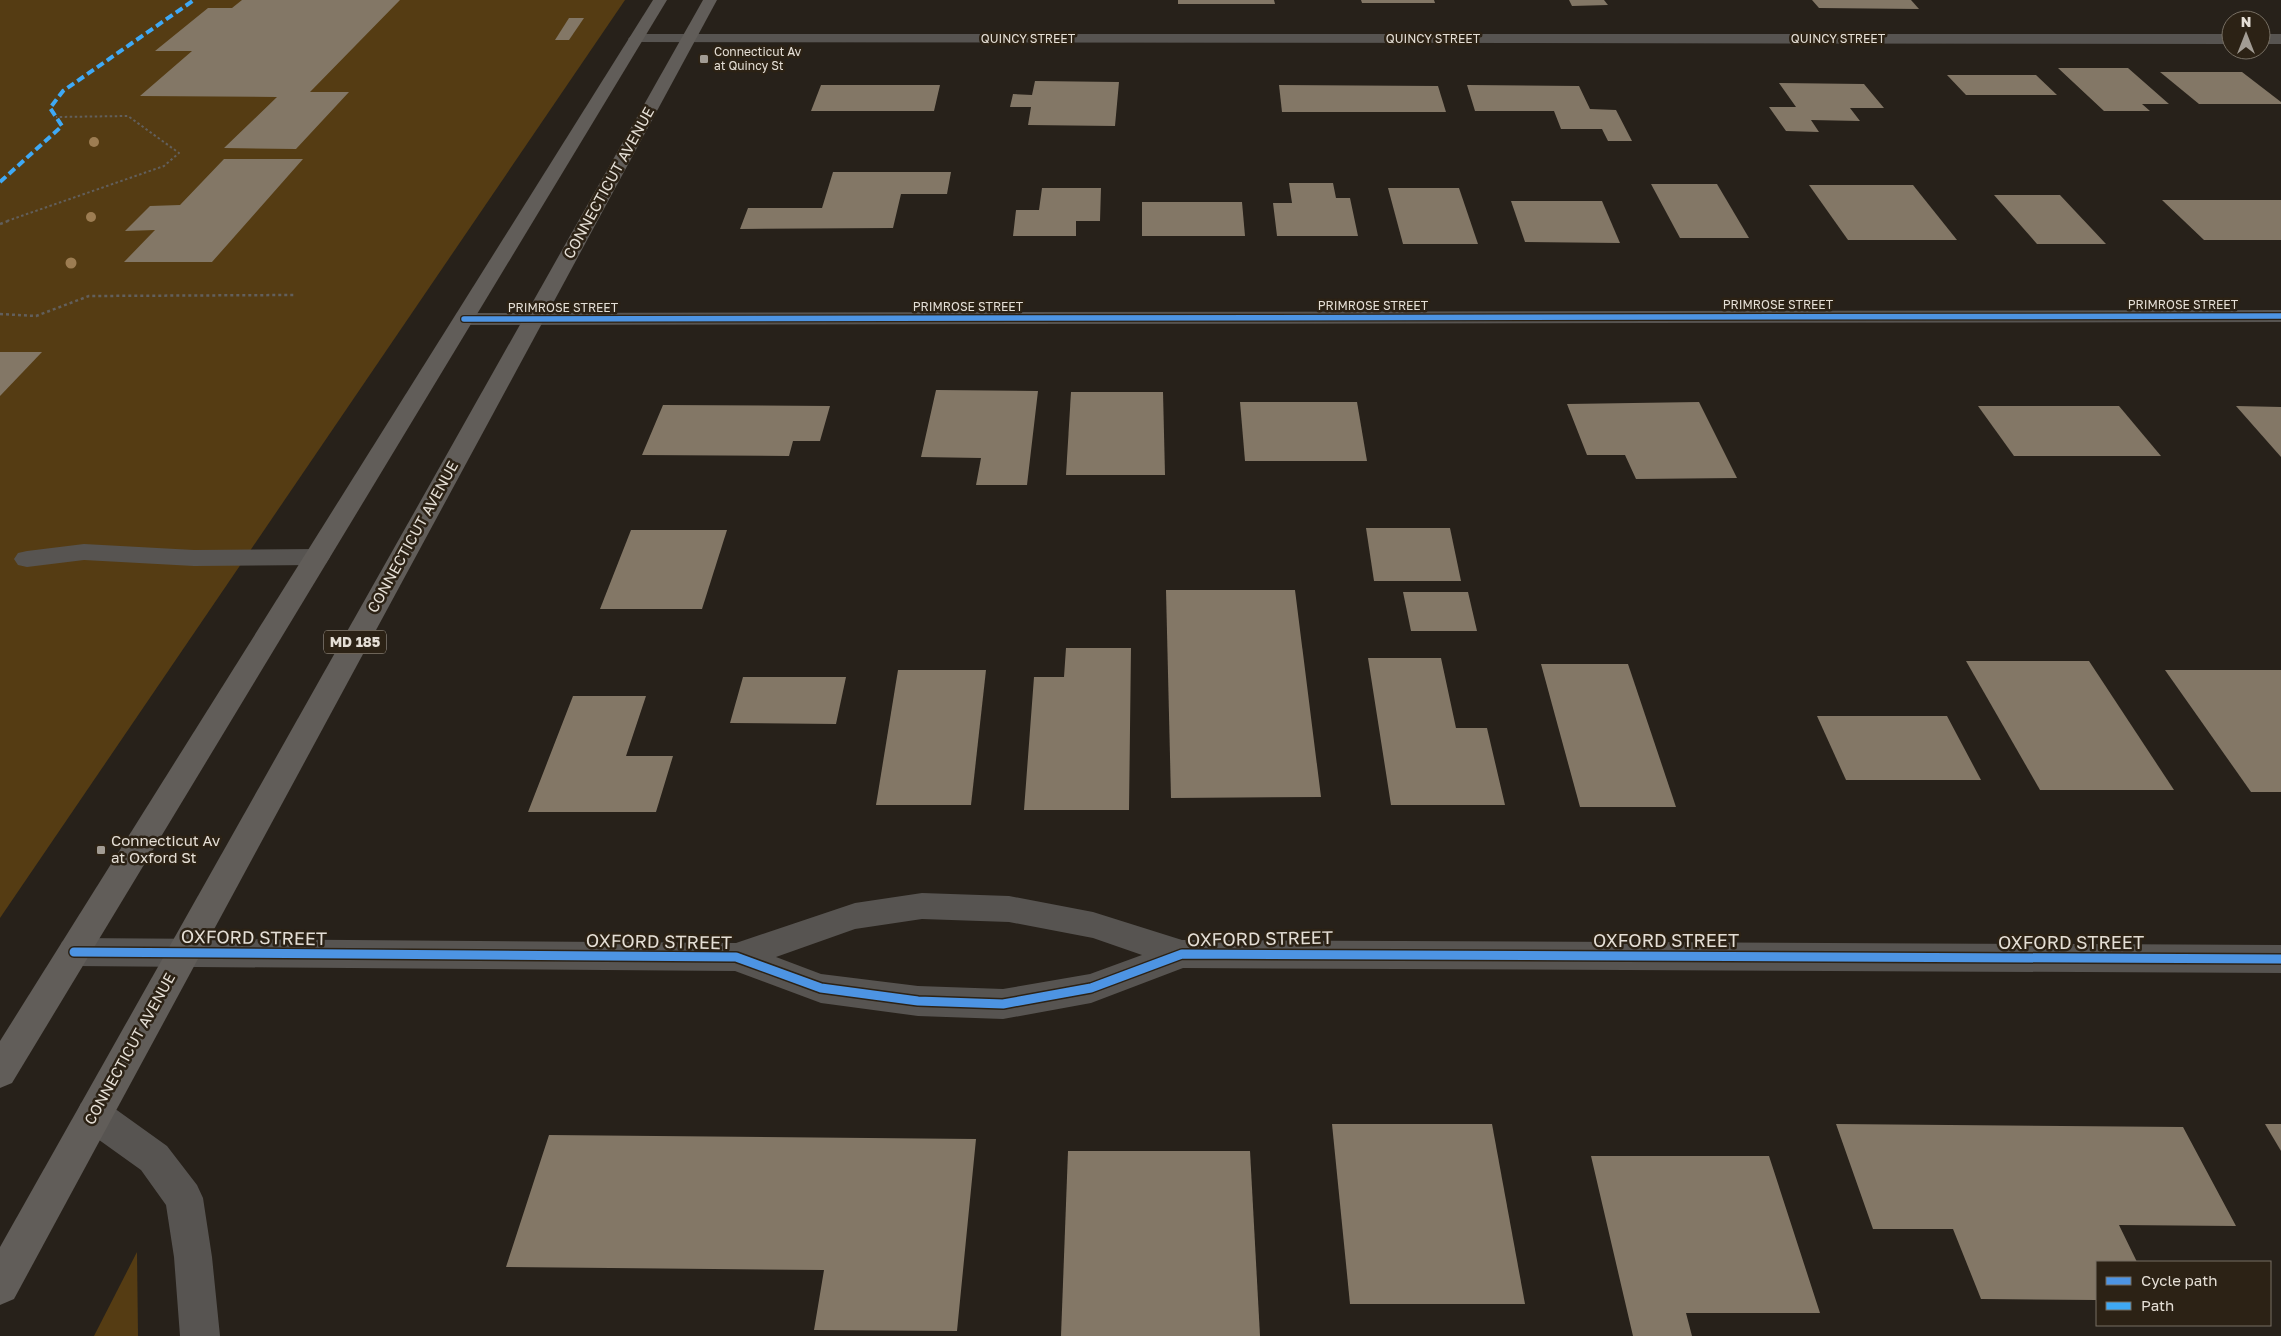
<svg xmlns="http://www.w3.org/2000/svg" width="2281" height="1336" viewBox="0 0 2281 1336" font-family="'Golos Text',sans-serif">
<style>
.green{fill:#553c13}
.building{fill:#837766}
.lines{fill:none;stroke-linecap:round;stroke-linejoin:round}
.path-far1{stroke:#625f5c;stroke-width:2;stroke-dasharray:2.5 2.5;stroke-linecap:butt}
.path{stroke:#625f5c;stroke-width:2.5;stroke-dasharray:3 3;stroke-linecap:butt}
.lane{fill:#575451;fill-rule:evenodd}
.street{fill:#575451;fill-rule:evenodd}
.primary{fill:#615d59;fill-rule:evenodd}
.quiet{stroke:#3fa9f5;stroke-width:4;stroke-dasharray:8 4;stroke-linecap:butt}
.cycleway-far1-casing{stroke:#2c2215;stroke-width:8}
.cycleway-casing{stroke:#2c2215;stroke-width:12}
.cycleway-far1{stroke:#4d94e3;stroke-width:5.5}
.cycleway{stroke:#4d94e3;stroke-width:9}
.tree{fill:#9d7d52}
.poi-dot{fill:#a29c94;stroke:#2c2215;stroke-width:2}
.labels{text-anchor:middle;stroke-width:5;stroke-linejoin:round;paint-order:stroke}
.far-street-label{font-size:12px;fill:#e5dfd6;stroke:#2c2215}
.far-poi-label{font-size:12px;fill:#e5dfd6;stroke:#2c2215;text-anchor:start}
.shield{fill:#2c2215;stroke:#aea69c;stroke-width:1}
.shield-label{font-size:14px;font-weight:bold;fill:#e5dfd6}
.street-label{font-size:15px;fill:#e5dfd6;stroke:#2c2215}
.poi-label{font-size:15px;fill:#e5dfd6;stroke:#2c2215;text-anchor:start}
.near-street-label{font-size:18px;fill:#e5dfd6;stroke:#2c2215}
</style>
<rect width="100%" height="100%" fill="#27211a"/>
<g class="green">
<polygon points="0,0 625,0 0,918"/>
<polygon points="137,1252 138,1336 94,1336"/>
</g>
<g class="building">
<polygon points="242,0 400,0 310,92 349,92 296,149 224,148 277,97 140,96 192,51 155,51 208,8 232,8"/>
<polygon points="1178,0 1274,0 1275,4 1178,4"/>
<polygon points="1361,0 1434,0 1435,3 1362,3"/>
<polygon points="1569,0 1604,0 1608,5 1572,6"/>
<polygon points="1812,0 1911,0 1919,9 1819,8"/>
<polygon points="569,18 584,18 569,40 555,40"/>
<polygon points="2058,68 2128,68 2169,104 2142,104 2150,111 2104,111"/>
<polygon points="2160,72 2242,72 2281,102 2281,104 2199,104"/>
<polygon points="1947,75 2036,75 2057,95 1966,95"/>
<polygon points="1035,81 1119,82 1115,126 1028,125 1031,107 1010,107 1013,94 1032,95"/>
<polygon points="1779,83 1864,84 1884,108 1850,108 1860,121 1811,120 1819,132 1786,131 1769,107 1796,107"/>
<polygon points="821,85 940,85 934,111 811,111"/>
<polygon points="1279,85 1438,86 1446,112 1282,112"/>
<polygon points="1467,85 1579,86 1590,109 1616,110 1632,141 1608,141 1602,129 1561,129 1554,111 1475,111"/>
<polygon points="224,159 303,159 212,262 124,262 155,230 125,231 150,206 180,205"/>
<polygon points="833,172 951,172 947,194 901,194 893,228 740,229 748,208 822,208"/>
<polygon points="1289,183 1333,183 1336,198 1350,198 1358,236 1277,236 1273,203 1292,203"/>
<polygon points="1651,184 1717,184 1749,238 1680,238"/>
<polygon points="1809,185 1913,185 1957,240 1848,240"/>
<polygon points="1042,188 1101,188 1100,221 1076,221 1076,236 1013,236 1016,210 1039,210"/>
<polygon points="1388,188 1459,188 1478,244 1403,244"/>
<polygon points="1994,195 2060,195 2106,244 2037,244"/>
<polygon points="2162,200 2281,200 2281,240 2204,240"/>
<polygon points="1511,201 1602,201 1620,243 1525,242"/>
<polygon points="1142,202 1242,202 1245,236 1142,236"/>
<polygon points="0,352 42,352 0,396"/>
<polygon points="936,390 1038,391 1027,485 976,485 981,458 921,457"/>
<polygon points="1071,392 1163,392 1165,475 1066,475"/>
<polygon points="1240,402 1357,402 1367,461 1245,461"/>
<polygon points="1699,402 1737,478 1636,479 1625,455 1587,455 1567,404"/>
<polygon points="663,405 830,406 820,441 793,441 789,456 642,455"/>
<polygon points="1978,406 2119,406 2161,456 2014,456"/>
<polygon points="2236,406 2281,407 2281,457"/>
<polygon points="1366,528 1450,528 1461,581 1374,581"/>
<polygon points="631,530 727,530 702,609 600,609"/>
<polygon points="1166,590 1295,590 1321,797 1171,798"/>
<polygon points="1403,592 1468,592 1477,631 1411,631"/>
<polygon points="1066,648 1131,648 1129,810 1024,810 1034,677 1064,677"/>
<polygon points="1368,658 1441,658 1456,728 1487,728 1505,805 1391,805"/>
<polygon points="1966,661 2089,661 2174,790 2040,790"/>
<polygon points="1541,664 1628,664 1676,807 1580,807"/>
<polygon points="898,670 986,670 971,805 876,805"/>
<polygon points="2165,670 2281,670 2281,792 2251,792"/>
<polygon points="743,677 846,677 836,724 730,723"/>
<polygon points="573,696 646,696 626,756 673,756 656,812 528,812"/>
<polygon points="1817,716 1947,716 1981,780 1846,780"/>
<polygon points="1332,1124 1492,1124 1525,1304 1350,1304"/>
<polygon points="1836,1124 2183,1127 2236,1226 2119,1225 2137,1262 2097,1262 2097,1300 1981,1299 1953,1229 1873,1229"/>
<polygon points="2265,1124 2281,1124 2281,1151"/>
<polygon points="549,1135 976,1139 957,1331 814,1330 824,1270 506,1267"/>
<polygon points="1068,1151 1250,1151 1260,1336 1061,1336"/>
<polygon points="1591,1156 1769,1156 1820,1313 1686,1313 1692,1336 1633,1336"/>
</g>
<g class="lines">
<polyline class="path-far1" points="7,221 164,166 179,153 128,116 56,117"/>
<g class="path">
<polyline points="0,224 11,220"/>
<polyline points="0,314 36,316 89,296 294,295"/>
</g>
<polygon class="lane" points="84,544 194,550 317,549 326,551 330,557 326,563 317,565 194,566 84,560 27,567 18,565 14,559 18,553 27,551"/>
<g class="street">
<polygon points="636,34 2231,34 2231,44 631,42 628,39 631,36"/>
<rect x="2261" y="34" width="20" height="10"/>
<polygon points="2281,310 2281,322 464,325 457,323 454,319 457,315 464,313"/>
<path d="M922 893 1009 896 1093 912 1182 940 2281 945V973L1183 968 1091 1003 1003 1019 918 1016 821 1003 735 971 74 966 62 962 58 952 62 942 74 938 736 943 855 903ZM922 919 1009 922 1093 938 1142 955 1090 974 1003 989 918 986 821 974 776 957 855 929Z"/>
<polygon points="94,1098 107,1103 167,1146 197,1185 203,1198 212,1257 220,1336 180,1336 174,1257 166,1205 141,1170 81,1127 76,1115 81,1103"/>
</g>
<g class="primary">
<polygon points="653,0 667,0 12,1083 0,1088 0,1041"/>
<polygon points="703,0 717,0 14,1299 0,1305 0,1247"/>
</g>
<polyline class="quiet" points="0,182 62,126 50,108 63,91 194,0"/>
<g class="cycleway-far1-casing">
<polyline id="cycleway-far1" points="464,319 2281,316"/>
</g>
<g class="cycleway-casing">
<polyline id="cycleway" points="74,952 736,957 821,988 918,1001 1003,1004 1091,988 1182,954 2281,959"/>
</g>
<use href="#cycleway-far1" class="cycleway-far1"/>
<use href="#cycleway" class="cycleway"/>
</g>
<g class="tree">
<circle cx="94" cy="142" r="5"/>
<circle cx="91" cy="217" r="5"/>
<circle cx="71" cy="263" r="5.5"/>
</g>
<g class="poi-dot">
<rect x="699" y="54" width="10" height="10" rx="2.5"/>
<rect x="96" y="845" width="10" height="10" rx="2.5"/>
</g>
<g class="labels">
<g class="far-street-label">
<text x="1028" y="43">QUINCY STREET</text>
<text x="1433" y="43">QUINCY STREET</text>
<text x="1838" y="43">QUINCY STREET</text>
<text x="1778" y="309">PRIMROSE STREET</text>
<text x="2183" y="309">PRIMROSE STREET</text>
<text x="1373" y="310">PRIMROSE STREET</text>
<text x="968" y="311">PRIMROSE STREET</text>
<text x="563" y="312">PRIMROSE STREET</text>
</g>
<g class="far-poi-label">
<text x="714" y="56">Connecticut Av<tspan x="714" dy="14">at Quincy St</tspan></text>
</g>
<rect class="shield" x="324" y="630.5" width="62" height="23" rx="4"/>
<g class="shield-label">
<text x="355" y="647">MD 185</text>
</g>
<g class="street-label">
<text transform="translate(609 183) rotate(-61)" y="5">CONNECTICUT AVENUE</text>
<text transform="translate(413 537) rotate(-61)" y="5">CONNECTICUT AVENUE</text>
<text transform="translate(130 1049) rotate(-61)" y="5">CONNECTICUT AVENUE</text>
</g>
<g class="poi-label">
<text x="111" y="846">Connecticut Av<tspan x="111" dy="17">at Oxford St</tspan></text>
</g>
<g class="near-street-label">
<text transform="translate(254 938) rotate(1)" y="6">OXFORD STREET</text>
<text transform="translate(1260 939) rotate(-1)" y="6">OXFORD STREET</text>
<text x="1666" y="947">OXFORD STREET</text>
<text transform="translate(659 942) rotate(1)" y="6">OXFORD STREET</text>
<text x="2071" y="949">OXFORD STREET</text>
</g>
</g>
<rect x="2096" y="1261" width="175" height="65" fill="#2c2215" stroke="#766e62"/>
<rect x="2106" y="1277" width="25" height="8" fill="#4d94e3" stroke="#766e62"/>
<text x="2141" y="1286" font-size="15" fill="#e5dfd6">Cycle path</text>
<rect x="2106" y="1302" width="25" height="8" fill="#3fa9f5" stroke="#766e62"/>
<text x="2141" y="1311" font-size="15" fill="#e5dfd6">Path</text>
<g transform="translate(2246 35)"><circle r="24" fill="#2c2215" stroke="#766e62"/>
<path d="M0-4L9 19L0 12L-9 19Z" fill="#a29c94"/>
<text y="-8" font-size="14" font-weight="bold" text-anchor="middle" fill="#e5dfd6">N</text>
</g>
</svg>
